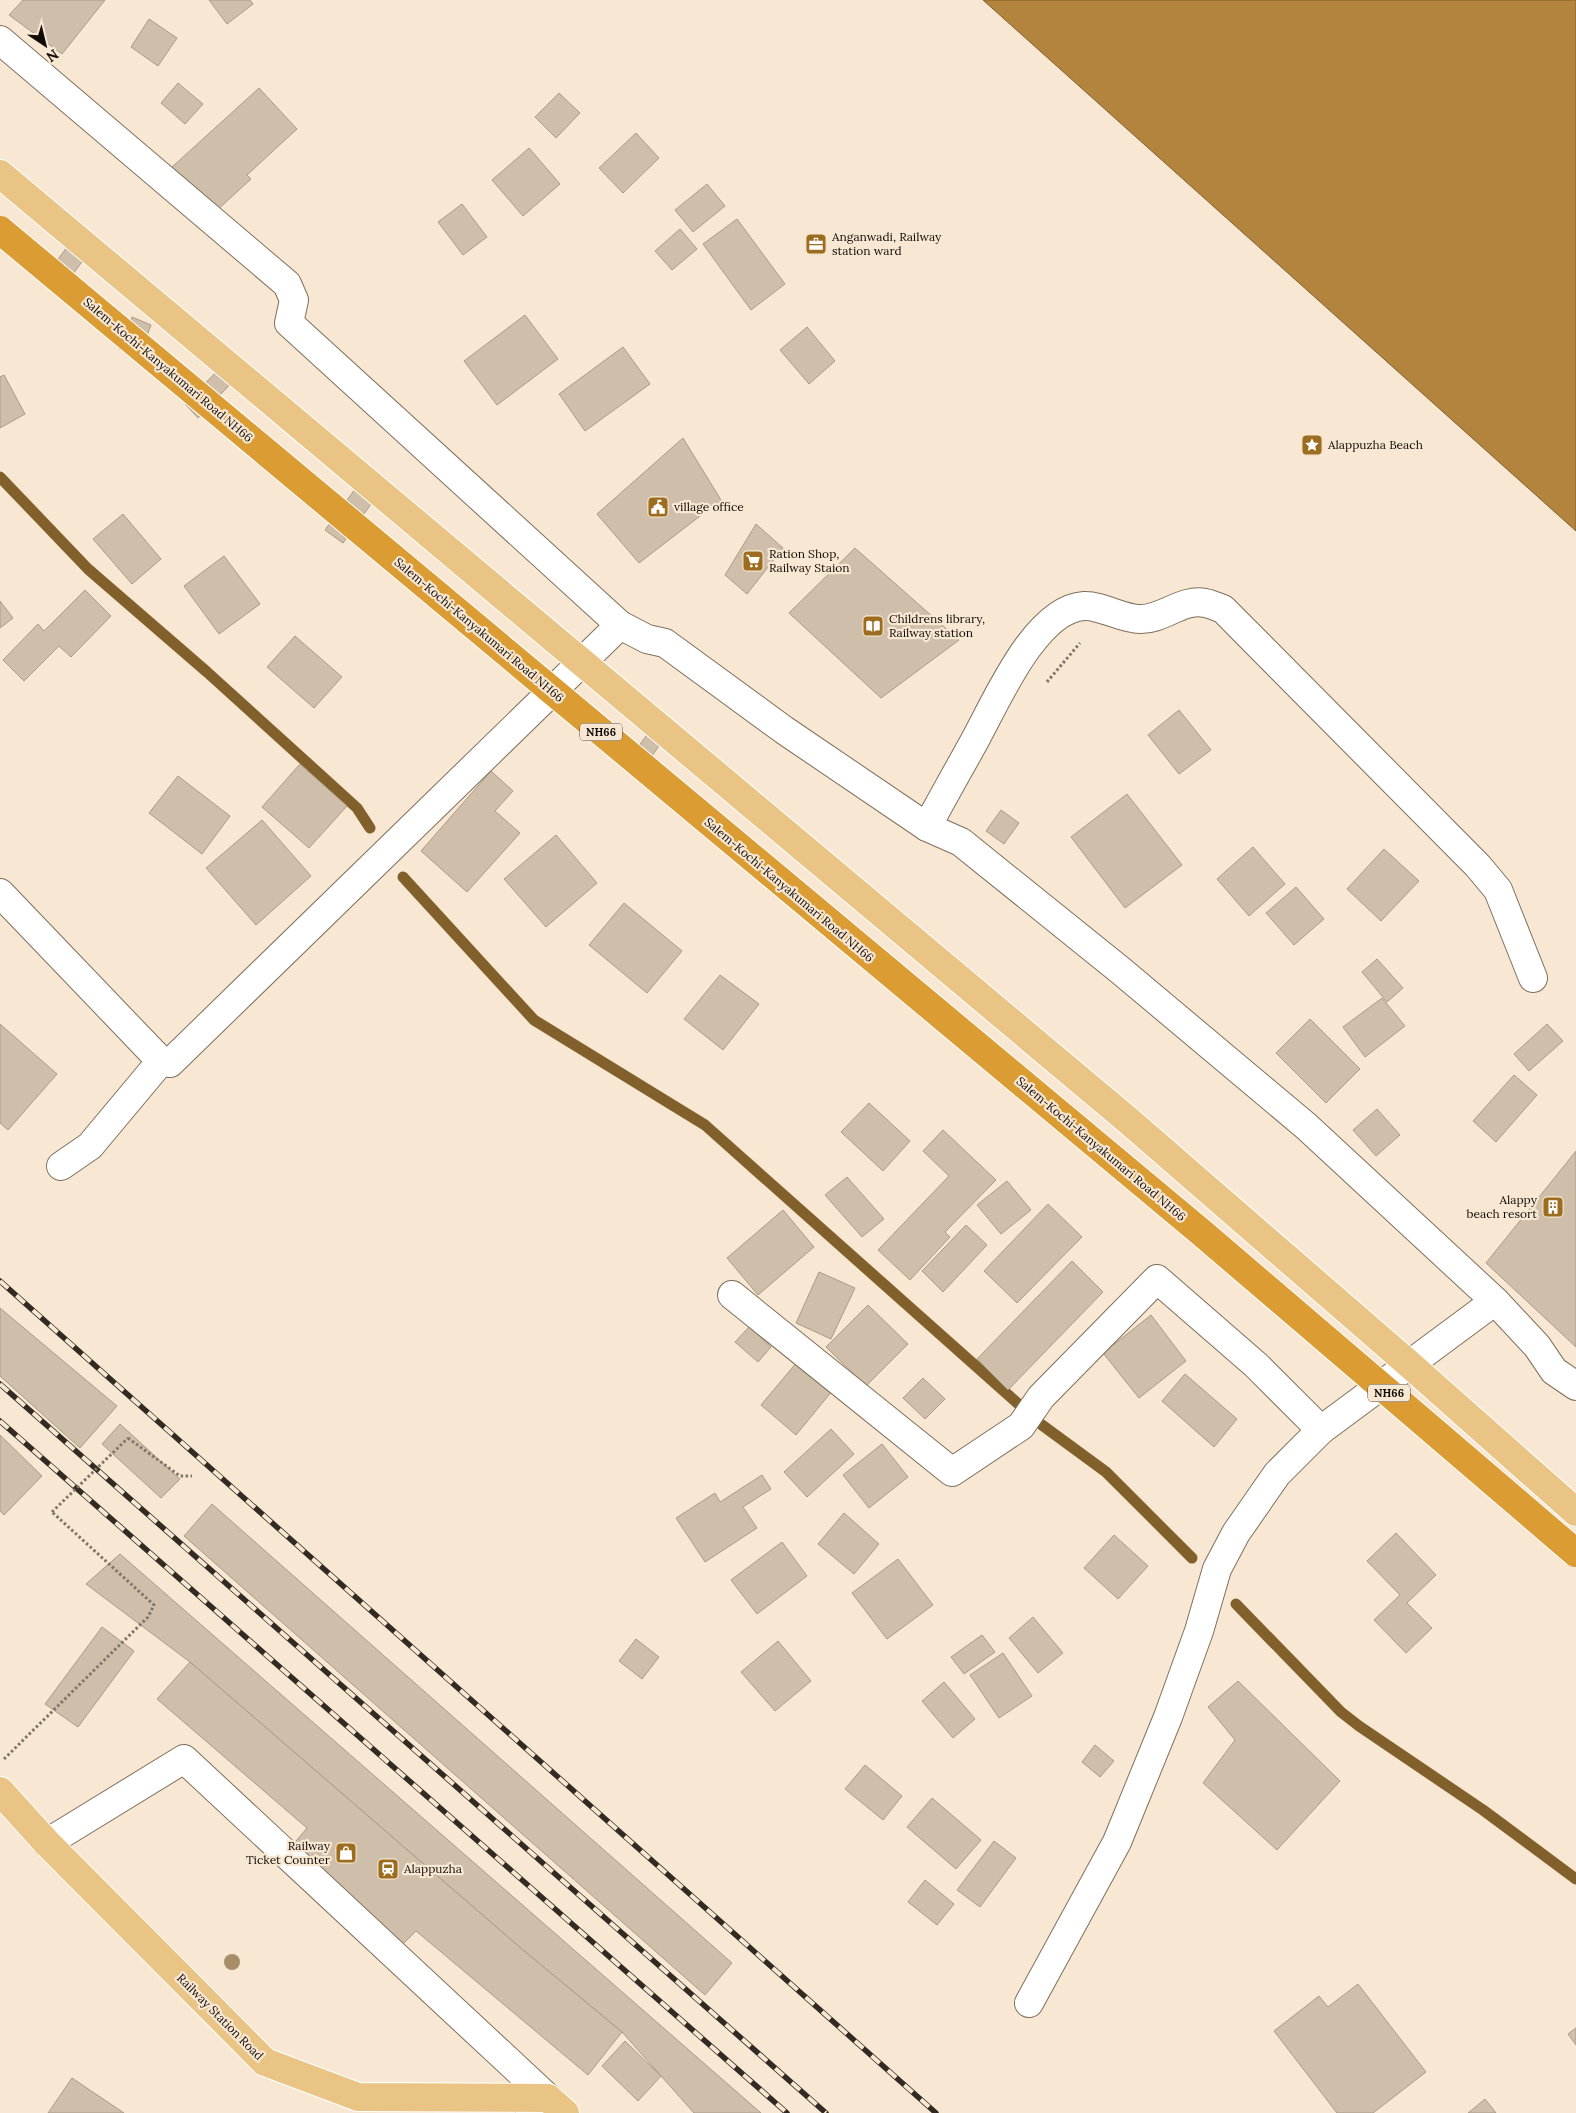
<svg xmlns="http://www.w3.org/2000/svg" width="1576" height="2113" viewBox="0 0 1576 2113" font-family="Lora,serif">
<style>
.water{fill:#b3843d;stroke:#82602c}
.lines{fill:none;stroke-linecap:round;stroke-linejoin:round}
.stream{stroke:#82602c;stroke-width:11}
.building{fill:#cebeaa;stroke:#aa9b88}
.minor-casing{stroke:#7e705d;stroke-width:30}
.major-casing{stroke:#fff;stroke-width:30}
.path{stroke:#7f7567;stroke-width:3;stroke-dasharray:2.5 2.5;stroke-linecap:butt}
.minor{stroke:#fff;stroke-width:28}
.major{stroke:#eac485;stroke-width:28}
.rail-casing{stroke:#322b23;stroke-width:5.5}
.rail{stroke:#f8e8d3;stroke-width:4;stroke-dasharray:11;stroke-linecap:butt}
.highway-bridge-casing{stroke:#fff;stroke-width:30;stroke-linecap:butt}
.path-bridge{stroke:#7f7567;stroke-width:3;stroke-dasharray:2.5 2.5;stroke-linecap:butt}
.highway-bridge{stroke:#dc9c34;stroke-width:28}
.tree{fill:#a88e67}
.labels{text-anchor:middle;stroke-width:4.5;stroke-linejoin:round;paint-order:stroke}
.shield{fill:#f8e8d3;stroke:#564d43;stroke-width:1}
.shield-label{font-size:11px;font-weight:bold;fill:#110b05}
.poi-label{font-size:12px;fill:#110b05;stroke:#f8e8d3;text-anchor:start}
.street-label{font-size:12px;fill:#110b05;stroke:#f8e8d3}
</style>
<rect width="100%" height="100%" fill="#f8e8d3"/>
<polygon class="water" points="983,0 1576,0 1576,531"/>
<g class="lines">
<g class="stream">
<polyline points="0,477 88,569 207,672 357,808 370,828"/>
<polyline points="403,877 534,1020 705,1125 1042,1425 1106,1472 1192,1558"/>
<polyline points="1236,1604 1341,1712 1359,1726 1483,1810 1576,1879"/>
</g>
</g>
<g class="building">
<polygon points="23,0 105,0 62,54 9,15"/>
<polygon points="209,0 250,0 253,4 227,24"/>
<polygon points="149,19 177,38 158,66 131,47"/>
<polygon points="178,83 203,104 185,124 161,103"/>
<polygon points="259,88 297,129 247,175 251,179 214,213 172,167"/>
<polygon points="559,93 580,113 556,138 535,117"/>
<polygon points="636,133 659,158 623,193 599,168"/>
<polygon points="529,148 560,184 523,216 492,180"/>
<polygon points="707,184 725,206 693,232 675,210"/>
<polygon points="462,204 487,237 463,255 438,222"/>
<polygon points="737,219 785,284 751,310 703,244"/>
<polygon points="680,229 697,249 672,270 655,251"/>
<polygon points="73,239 90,251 59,293 42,281"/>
<polygon points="525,315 558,359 497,405 464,361"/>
<polygon points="132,317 151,325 139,357 119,349"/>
<polygon points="807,327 835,361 809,384 780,350"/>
<polygon points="623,347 650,384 585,431 559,394"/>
<polygon points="225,363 238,376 198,418 185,404"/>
<polygon points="4,375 25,414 0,428 0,377"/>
<polygon points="683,438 721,500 639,563 597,514"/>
<polygon points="361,481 379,493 343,543 325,530"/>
<polygon points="123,514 161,559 132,584 93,539"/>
<polygon points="756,524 783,548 747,594 725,575"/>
<polygon points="855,548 959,640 881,698 789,613"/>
<polygon points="224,556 260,604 219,634 184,586"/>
<polygon points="85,590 111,616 71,657 59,646 24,681 3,660 38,624 44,631"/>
<polygon points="0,601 13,618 0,628"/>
<polygon points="295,636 342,677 314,708 267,667"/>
<polygon points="1179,710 1211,750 1179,774 1148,735"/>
<polygon points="654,725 667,734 639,775 625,765"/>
<polygon points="300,764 347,806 309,848 262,807"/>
<polygon points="491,771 513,791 495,811 520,833 467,892 421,851"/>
<polygon points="178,776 230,816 202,854 149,813"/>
<polygon points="1127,794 1182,865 1125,908 1071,837"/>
<polygon points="1001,810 1019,823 1004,844 986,831"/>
<polygon points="262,820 311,876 256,925 206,868"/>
<polygon points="556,835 597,883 546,927 504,879"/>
<polygon points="1253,847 1285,884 1249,916 1217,879"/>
<polygon points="1384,849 1419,881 1381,921 1347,889"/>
<polygon points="1296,887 1324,919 1294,945 1266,913"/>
<polygon points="624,903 682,951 647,993 589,945"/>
<polygon points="1377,959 1403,988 1387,1002 1362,972"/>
<polygon points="720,975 759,1004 723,1050 684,1019"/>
<polygon points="1382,998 1405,1026 1365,1057 1343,1027"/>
<polygon points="1310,1019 1360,1069 1326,1103 1276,1053"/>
<polygon points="0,1024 57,1074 8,1130 0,1123"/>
<polygon points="1547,1024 1563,1041 1529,1071 1514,1054"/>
<polygon points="1514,1075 1537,1095 1496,1142 1473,1121"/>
<polygon points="869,1103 910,1141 883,1171 841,1132"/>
<polygon points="1377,1109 1400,1135 1376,1156 1353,1130"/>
<polygon points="943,1130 996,1180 945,1232 950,1237 910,1280 878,1250 949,1176 923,1151"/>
<polygon points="1576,1151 1576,1347 1486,1263"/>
<polygon points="847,1177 884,1219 862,1237 825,1195"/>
<polygon points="1007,1181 1031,1210 1001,1234 977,1205"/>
<polygon points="1048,1204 1082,1237 1017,1303 984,1271"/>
<polygon points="783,1210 814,1247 758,1295 727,1258"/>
<polygon points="966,1225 987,1245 943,1292 922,1271"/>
<polygon points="1072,1261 1103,1292 1008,1390 977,1359"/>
<polygon points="819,1272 855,1288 831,1339 796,1323"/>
<polygon points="868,1305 908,1344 866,1386 826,1347"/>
<polygon points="0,1308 117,1406 80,1448 0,1376"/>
<polygon points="1151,1315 1186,1361 1139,1398 1103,1353"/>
<polygon points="749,1327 771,1347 758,1362 735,1342"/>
<polygon points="797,1362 833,1390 796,1435 761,1405"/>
<polygon points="1185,1374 1237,1419 1214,1447 1162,1401"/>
<polygon points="923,1378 945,1399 925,1419 903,1398"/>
<polygon points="120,1424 180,1479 161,1498 102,1444"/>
<polygon points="831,1429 854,1454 807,1497 784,1472"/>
<polygon points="0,1435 42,1476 4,1515 0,1511"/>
<polygon points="882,1444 908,1477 869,1508 843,1475"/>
<polygon points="762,1475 771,1489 743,1507 757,1528 705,1562 676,1518 715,1493 720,1502"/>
<polygon points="212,1504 732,1963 705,1995 184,1536"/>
<polygon points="844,1513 879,1544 854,1574 818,1544"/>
<polygon points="1396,1533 1436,1575 1407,1603 1432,1628 1406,1653 1374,1620 1400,1595 1367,1561"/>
<polygon points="1114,1535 1148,1566 1118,1599 1084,1568"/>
<polygon points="782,1542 807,1576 757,1614 731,1580"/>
<polygon points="120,1554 761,2113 694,2113 622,2032 523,1950 190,1662 86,1584"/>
<polygon points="898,1559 933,1605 887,1639 852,1593"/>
<polygon points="1033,1617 1063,1653 1038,1673 1009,1638"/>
<polygon points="102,1627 134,1651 78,1727 45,1704"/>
<polygon points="982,1635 995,1652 964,1674 951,1657"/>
<polygon points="636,1639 659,1657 642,1679 619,1661"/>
<polygon points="778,1641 811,1681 775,1711 741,1672"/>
<polygon points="1003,1653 1032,1696 999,1718 970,1675"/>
<polygon points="190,1662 523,1950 622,2032 588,2075 416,1931 400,1947 291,1847 307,1828 157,1699"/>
<polygon points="1238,1681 1340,1781 1277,1850 1203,1783 1235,1740 1208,1707"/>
<polygon points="944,1682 975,1719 953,1738 922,1701"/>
<polygon points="1095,1745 1114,1761 1100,1777 1082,1762"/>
<polygon points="865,1765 902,1796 883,1820 845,1789"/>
<polygon points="932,1798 981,1840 956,1869 907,1827"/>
<polygon points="994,1841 1016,1858 980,1907 957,1890"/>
<polygon points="925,1880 954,1904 937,1925 908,1902"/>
<polygon points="1358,1984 1426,2072 1373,2113 1337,2113 1274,2031 1319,1996 1328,2007"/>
<polygon points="1576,2028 1576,2045 1568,2034"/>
<polygon points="625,2041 661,2076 638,2101 602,2066"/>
<polygon points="72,2078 124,2113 48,2113"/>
<polygon points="1485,2099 1496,2113 1468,2113"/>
</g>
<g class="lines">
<g class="minor-casing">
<g id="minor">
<polyline points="0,40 287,284 294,300 289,323 620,625 647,639 665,643 784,730 927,827 961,842 1120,970 1306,1126 1495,1301 1537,1346 1554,1371 1576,1386"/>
<path d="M927 827C943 797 959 769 975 740 996 702 1035 609 1084 606 1101 605 1122 619 1140 619 1162 620 1183 598 1205 603 1211 604 1217 607 1223 609L1478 866 1498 890 1533 978"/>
<polyline points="0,893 161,1061 170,1063 620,625"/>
<polyline points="61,1166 90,1146 161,1061"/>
<polyline points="732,1295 952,1472 1021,1426 1041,1397 1157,1279 1256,1365 1321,1430"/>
<polyline points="47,1843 184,1759 548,2098 530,2113"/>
<polyline points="1029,2003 1117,1842 1168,1717 1199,1631 1217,1569 1236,1533 1277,1474 1321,1430 1495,1301"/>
</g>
</g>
<g class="major-casing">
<g id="major">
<polyline points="0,174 1130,1122 1409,1364 1576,1512"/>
<polyline points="0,1791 47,1843 265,2062 358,2097 548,2098 565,2113"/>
</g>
</g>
<g class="path">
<polyline points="1047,682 1080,643"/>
<polyline points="128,1438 180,1476 192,1476"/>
<polyline points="4,1759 148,1617 154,1605 52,1512"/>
</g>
<use href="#minor" class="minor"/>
<use href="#major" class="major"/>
<g class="rail-casing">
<g id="rail">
<polyline points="0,1281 936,2113"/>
<polyline points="0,1384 826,2113"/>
<polyline points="0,1421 787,2113"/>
</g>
</g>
<use href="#rail" class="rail"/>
<g class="highway-bridge-casing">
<polyline id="highway-bridge" points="0,230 1202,1233 1576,1553"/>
</g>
<polyline class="path-bridge" points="52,1512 128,1438"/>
<use href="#highway-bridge" class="highway-bridge"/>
</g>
<circle class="tree" cx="232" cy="1962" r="8"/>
<defs>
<g id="office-square" transform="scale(1.125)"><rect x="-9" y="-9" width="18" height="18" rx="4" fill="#9c6d1f" stroke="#f8e8d3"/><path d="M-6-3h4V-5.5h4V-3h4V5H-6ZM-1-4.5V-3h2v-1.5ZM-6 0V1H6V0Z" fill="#fff"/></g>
<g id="sight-square" transform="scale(1.125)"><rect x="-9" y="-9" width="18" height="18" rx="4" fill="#9c6d1f" stroke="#f8e8d3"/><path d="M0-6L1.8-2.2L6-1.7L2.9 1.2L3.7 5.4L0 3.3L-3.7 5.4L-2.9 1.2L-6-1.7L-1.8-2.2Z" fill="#fff"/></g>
<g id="civic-square" transform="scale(1.125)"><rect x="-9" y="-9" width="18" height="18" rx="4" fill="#9c6d1f" stroke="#f8e8d3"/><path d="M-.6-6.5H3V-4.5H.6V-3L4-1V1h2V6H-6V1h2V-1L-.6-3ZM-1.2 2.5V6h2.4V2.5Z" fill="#fff"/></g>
<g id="supermarket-square" transform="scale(1.125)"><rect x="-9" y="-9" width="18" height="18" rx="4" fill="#9c6d1f" stroke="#f8e8d3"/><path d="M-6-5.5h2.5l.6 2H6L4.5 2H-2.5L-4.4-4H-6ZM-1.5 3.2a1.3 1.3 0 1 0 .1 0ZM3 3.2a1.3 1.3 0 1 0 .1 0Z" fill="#fff"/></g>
<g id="library-square" transform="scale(1.125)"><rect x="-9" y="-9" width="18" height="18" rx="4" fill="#9c6d1f" stroke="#f8e8d3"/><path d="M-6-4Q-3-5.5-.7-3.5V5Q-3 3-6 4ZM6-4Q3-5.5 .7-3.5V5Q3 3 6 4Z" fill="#fff"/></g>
<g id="building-square" transform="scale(1.125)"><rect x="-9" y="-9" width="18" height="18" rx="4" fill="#9c6d1f" stroke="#f8e8d3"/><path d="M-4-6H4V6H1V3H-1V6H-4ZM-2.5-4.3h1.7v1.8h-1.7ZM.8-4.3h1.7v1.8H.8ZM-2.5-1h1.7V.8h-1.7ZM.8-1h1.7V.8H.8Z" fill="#fff"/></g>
<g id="shop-square" transform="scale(1.125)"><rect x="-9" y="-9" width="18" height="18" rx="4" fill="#9c6d1f" stroke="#f8e8d3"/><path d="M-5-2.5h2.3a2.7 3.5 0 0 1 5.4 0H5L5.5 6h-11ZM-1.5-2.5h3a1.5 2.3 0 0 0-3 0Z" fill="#fff"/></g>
<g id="station-square" transform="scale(1.125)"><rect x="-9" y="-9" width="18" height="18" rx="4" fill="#9c6d1f" stroke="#f8e8d3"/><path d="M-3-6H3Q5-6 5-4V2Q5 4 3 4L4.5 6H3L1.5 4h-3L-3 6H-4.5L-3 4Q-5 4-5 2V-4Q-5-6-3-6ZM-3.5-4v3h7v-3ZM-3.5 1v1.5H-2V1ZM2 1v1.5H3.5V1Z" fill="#fff"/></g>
</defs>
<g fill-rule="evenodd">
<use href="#office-square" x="816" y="244"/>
<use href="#sight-square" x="1312" y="445"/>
<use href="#civic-square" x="658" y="507"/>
<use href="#supermarket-square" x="753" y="561"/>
<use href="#library-square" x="873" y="626"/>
<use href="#building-square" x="1553" y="1207"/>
<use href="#shop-square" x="346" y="1853"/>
<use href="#station-square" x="388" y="1869"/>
</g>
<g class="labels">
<g class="shield">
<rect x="580" y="723.5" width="42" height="17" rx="4"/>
<rect x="1368" y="1384.5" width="42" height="17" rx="4"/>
</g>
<g class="shield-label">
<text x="601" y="736">NH66</text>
<text x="1389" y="1397">NH66</text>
</g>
<g class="poi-label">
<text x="832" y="241">Anganwadi, Railway<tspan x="832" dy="14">station ward</tspan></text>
<text x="1328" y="449">Alappuzha Beach</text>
<text x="674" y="511">village office</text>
<text x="769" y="558">Ration Shop,<tspan x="769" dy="14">Railway Staion</tspan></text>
<text x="889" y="623">Childrens library,<tspan x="889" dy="14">Railway station</tspan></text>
<text x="1537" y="1204" text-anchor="end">Alappy<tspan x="1537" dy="14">beach resort</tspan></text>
<text x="330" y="1850" text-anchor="end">Railway<tspan x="330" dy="14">Ticket Counter</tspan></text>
<text x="404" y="1873">Alappuzha</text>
</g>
<g class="street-label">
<text transform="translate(168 370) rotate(40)" y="4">Salem-Kochi-Kanyakumari Road NH66</text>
<text transform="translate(479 630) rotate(40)" y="4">Salem-Kochi-Kanyakumari Road NH66</text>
<text transform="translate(789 890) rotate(40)" y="4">Salem-Kochi-Kanyakumari Road NH66</text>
<text transform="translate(1101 1149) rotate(40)" y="4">Salem-Kochi-Kanyakumari Road NH66</text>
<text transform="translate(220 2017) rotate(45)" y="4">Railway Station Road</text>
</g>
</g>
<g transform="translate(45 45) rotate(145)" stroke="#f8e8d3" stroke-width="4" paint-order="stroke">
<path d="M0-4L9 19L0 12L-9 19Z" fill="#110b05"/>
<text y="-8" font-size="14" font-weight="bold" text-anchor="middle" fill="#110b05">N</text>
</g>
</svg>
